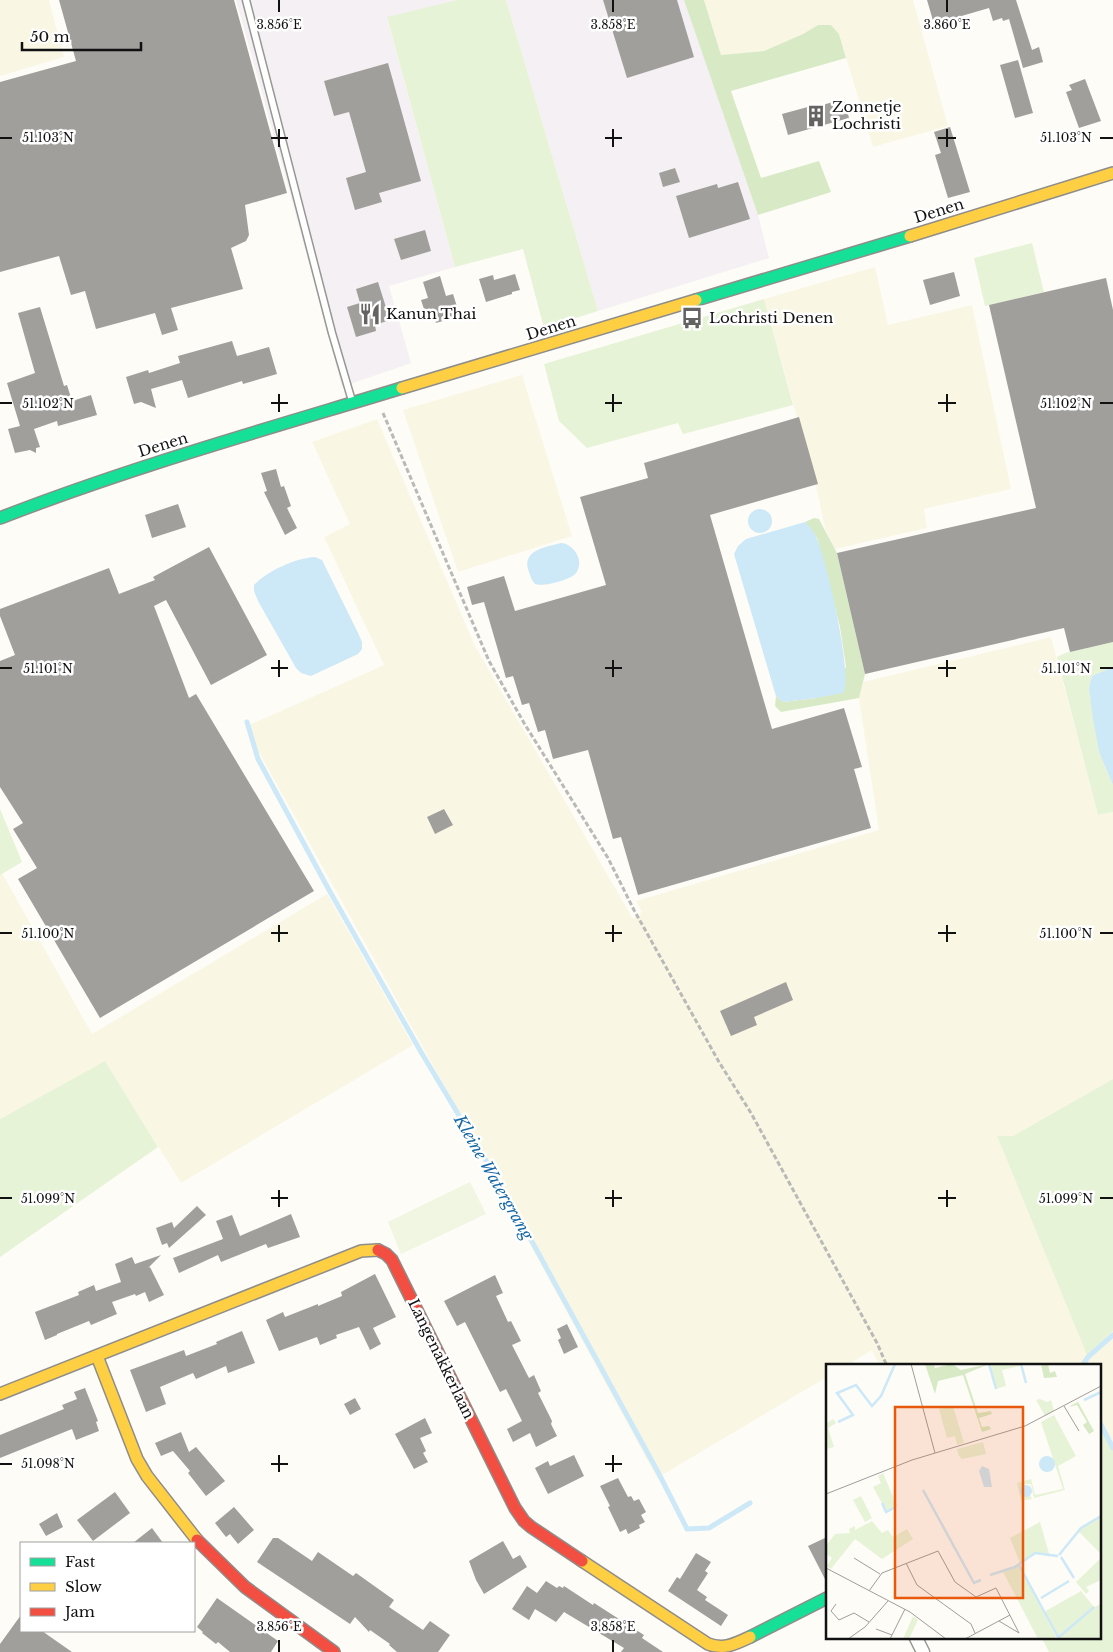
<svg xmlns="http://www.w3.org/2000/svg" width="1113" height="1652" viewBox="0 0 1113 1652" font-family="'Libre Baskerville',serif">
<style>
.industrial{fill:#f5f0f3}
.farmland{fill:#f9f7e4}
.green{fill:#e7f3d7}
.forest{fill:#d8eac5}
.pitch{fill:#f0f6e1}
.water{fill:#cde8f7}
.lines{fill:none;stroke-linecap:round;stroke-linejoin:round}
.stream{stroke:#cde8f7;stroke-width:5}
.building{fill:#a19f9c}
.lane-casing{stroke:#979795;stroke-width:9}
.street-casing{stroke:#979795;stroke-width:15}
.fast-casing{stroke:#8e8d8b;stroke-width:14}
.slow-casing{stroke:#8e8d8b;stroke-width:14}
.jam-casing{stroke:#8e8d8b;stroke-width:14}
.path{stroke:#b9b9b8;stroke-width:3;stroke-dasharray:5 2.5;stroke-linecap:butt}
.lane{stroke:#fffffe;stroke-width:6}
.street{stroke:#fffffe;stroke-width:12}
.fast{stroke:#16e098;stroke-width:11}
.slow{stroke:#ffcf43;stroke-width:11}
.jam{stroke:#f24e42;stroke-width:11}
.ticks{fill:none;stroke:#111;stroke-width:2}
.labels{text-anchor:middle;stroke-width:5;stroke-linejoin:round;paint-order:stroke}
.poi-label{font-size:15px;fill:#111;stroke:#fff;text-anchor:start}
.street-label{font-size:15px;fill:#111;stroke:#fff}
.water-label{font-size:16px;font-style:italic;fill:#1768a6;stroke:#fff}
.inset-river{fill:none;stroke:#cde8f7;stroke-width:2.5}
.inset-road{fill:none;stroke:#9f9e9b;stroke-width:1}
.view{fill:#e8590c;fill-opacity:0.15;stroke:#e8590c;stroke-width:2.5}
.inset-edge{fill:none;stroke:#111;stroke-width:2.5}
.ticks-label{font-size:12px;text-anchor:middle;fill:#111;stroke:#fff;stroke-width:5;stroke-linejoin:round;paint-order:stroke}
</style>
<rect width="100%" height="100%" fill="#fdfcf7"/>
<g class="industrial">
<polygon points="236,0 457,0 387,18 455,267 389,286 411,363 342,387 291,197"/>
<polygon points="506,0 685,0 758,215 769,258 598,311"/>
</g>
<g class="farmland">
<polygon points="0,0 49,0 64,57 0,76"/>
<polygon points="704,0 913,0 948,126 873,147 839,34 831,25 818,25 803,34 764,51 721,55"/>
<polygon points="875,267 888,325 972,305 1011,489 924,509 927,528 835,549 825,528 816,485 764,299"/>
<polygon points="522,375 572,536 458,572 403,410"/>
<polygon points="377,419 475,646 633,919 642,912 636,901 879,830 859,699 863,682 1051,637 1098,815 1113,812 1113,1079 1013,1136 997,1136 1087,1354 1113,1331 1113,1446 1099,1419 1099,1366 880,1366 872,1350 846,1366 827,1366 827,1377 657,1478 425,1051 245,727 384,665 324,537 350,524 312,442"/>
<polygon points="2,873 92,1034 327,894 413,1045 181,1183 105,1061 0,1119 0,875"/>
</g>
<g class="green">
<polygon points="457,0 506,0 598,311 544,328 523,249 455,267 387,17"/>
<polygon points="1032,243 1044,292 985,306 974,258"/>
<polygon points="764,299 793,405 683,434 678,423 587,448 559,421 544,364"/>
<polygon points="1113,642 1113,667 1092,676 1089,688 1099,752 1113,785 1113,812 1098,815 1057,657 1065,653"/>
<polygon points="0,809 22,862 0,875"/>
<polygon points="105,1061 158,1147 0,1257 0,1119"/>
<polygon points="1113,1079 1113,1331 1087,1355 997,1136 1013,1136"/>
<polygon points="1099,1419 1113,1446 1113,1652 1049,1652 1042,1638 1099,1638"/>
</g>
<g class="forest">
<polygon points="684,0 704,0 721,55 764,51 803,34 818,25 831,25 839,34 846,58 731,91 761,178 819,161 831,192 758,215"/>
<polygon points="814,518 819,519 837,553 865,674 859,698 781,712 775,706 776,696 783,702 816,698 846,667 840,627 817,538 805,522"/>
</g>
<polygon class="pitch" points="470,1182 486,1214 401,1254 388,1222"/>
<g class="water">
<circle cx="760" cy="521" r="12"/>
<path d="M805 522C809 526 814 531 816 537 826 557 854 678 843 693L816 698 783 702 776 696 734 554 738 546 746 539Z"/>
<path d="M561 543C574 544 585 561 576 573 571 580 543 587 535 584 531 579 530 575 528 569 523 550 546 547 561 543Z"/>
<path d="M315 557 322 560 359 635 362 642V649L358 654 311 676 301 673 296 668 258 601 254 591V585C267 571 296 558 315 557Z"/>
<polygon points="1113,667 1113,785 1099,752 1093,719 1089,688 1092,676"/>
</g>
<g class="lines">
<g class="stream">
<polyline points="247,722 258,759 329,890 421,1052 506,1194 658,1472 687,1529 709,1528 750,1503"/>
<polyline points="1082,1366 1088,1357 1113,1335"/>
<polyline points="1099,1421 1113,1448"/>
</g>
</g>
<g class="building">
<polygon points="59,0 234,0 287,193 245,205 249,235 246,241 231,248 243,289 171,308 178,330 162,335 155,313 96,329 85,291 71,295 59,256 0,272 0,82 76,61"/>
<polygon points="603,0 677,0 694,57 627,78"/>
<polygon points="927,0 1016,0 1032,50 1039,47 1043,62 1023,68 1009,19 1003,21 1002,18 993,21 989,8 934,24"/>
<polygon points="1018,60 1033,113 1015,118 1000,65"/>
<polygon points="388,63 421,181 379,193 382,202 355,210 346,178 366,172 349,112 334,116 324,81"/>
<polygon points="1085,79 1101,121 1079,128 1066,92 1072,90 1069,85"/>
<polygon points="844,99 849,118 788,135 782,114 815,105 815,107"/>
<polygon points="950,127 970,192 948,198 935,155 941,153 934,132"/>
<polygon points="675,168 680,182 663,187 659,173"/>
<polygon points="738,182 750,219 689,238 676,196 717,184 718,188"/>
<polygon points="425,230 431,251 401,260 394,239"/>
<polygon points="954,272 960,296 930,305 923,280"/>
<polygon points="515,274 520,290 512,292 512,294 486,302 479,279 493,275 494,280"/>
<polygon points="440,276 446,296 453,294 460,316 436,323 433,313 426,315 421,300 428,298 423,282"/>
<polygon points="1106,278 1113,310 1113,642 1070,652 1064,628 865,674 837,553 1036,508 989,305"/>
<polygon points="378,282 390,320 375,325 376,331 356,337 347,307 360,303 356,289"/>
<polygon points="40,307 64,386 67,385 72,401 91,395 97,415 58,426 57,421 34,429 40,447 36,448 36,453 30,450 15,453 8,429 20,426 7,383 35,373 18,313"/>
<polygon points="232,341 237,356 269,347 277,374 243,384 242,381 188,398 182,380 151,389 156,408 141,402 134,404 126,377 148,370 149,373 180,363 178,356"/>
<polygon points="799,417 818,484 710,515 772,729 844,708 862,767 854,769 871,828 638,895 621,837 613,839 588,750 553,759 545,730 538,732 529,703 522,705 513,676 506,678 484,602 472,605 467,587 504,576 515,611 606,585 580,497 648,478 644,463"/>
<polygon points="276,469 281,487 284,486 291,506 287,508 297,528 285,535 264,492 267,491 261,473"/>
<polygon points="178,504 186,527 152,538 145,515"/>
<polygon points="209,547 267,655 211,685 166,600 154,606 189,698 196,694 314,891 100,1018 18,879 37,868 13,829 23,823 0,787 0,661 15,655 0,616 0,609 109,568 119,594 155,580 153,577"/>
<polygon points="444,809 453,825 435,834 427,817"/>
<polygon points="786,982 793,1000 754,1017 757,1025 731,1036 720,1011"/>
<polygon points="197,1206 206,1215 169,1248 167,1243 162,1245 156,1228 172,1222 174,1228"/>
<polygon points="291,1214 300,1237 268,1248 266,1244 221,1262 218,1255 179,1273 173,1258 223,1239 216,1221 232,1215 240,1236"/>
<polygon points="161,1255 148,1268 150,1267 164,1295 149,1302 145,1292 136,1296 135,1294 112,1302 117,1314 91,1325 89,1321 57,1334 57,1335 45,1340 35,1312 79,1295 78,1292 94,1285 96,1291 121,1282 115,1264 132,1257 135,1264"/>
<polygon points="375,1274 396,1317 373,1328 381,1344 370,1350 359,1327 336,1335 337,1338 320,1345 317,1337 279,1351 266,1320 283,1312 285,1317 318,1304 318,1306 342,1296 341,1292"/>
<polygon points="495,1275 503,1293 496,1296 508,1322 511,1321 521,1341 512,1345 529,1378 534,1375 541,1391 538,1393 552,1421 551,1424 557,1436 536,1447 530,1433 513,1442 507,1429 522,1421 506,1389 500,1392 465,1322 457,1326 444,1301"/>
<polygon points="567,1324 578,1347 564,1354 558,1340 561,1338 557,1329"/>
<polygon points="242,1331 255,1363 228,1373 226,1366 196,1379 193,1373 160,1387 166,1404 146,1412 130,1370 184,1350 186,1356 217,1344 216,1342"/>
<polygon points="85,1388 98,1421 96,1422 99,1431 76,1440 72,1429 0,1458 0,1435 64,1409 62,1405 77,1399 74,1392"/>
<polygon points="355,1398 361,1409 350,1415 344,1404"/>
<polygon points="425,1418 432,1433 420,1438 426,1451 423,1453 428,1462 414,1469 395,1434"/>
<polygon points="181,1432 189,1452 196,1447 225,1481 206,1496 188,1473 190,1471 173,1451 161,1456 155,1443"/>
<polygon points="574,1455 584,1476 548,1494 535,1468 548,1461 550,1466"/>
<polygon points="618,1478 628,1497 631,1496 634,1501 639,1499 646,1512 641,1515 645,1522 639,1525 640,1528 628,1534 626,1529 620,1532 608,1507 610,1506 600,1486"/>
<polygon points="115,1492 130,1513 93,1541 77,1520"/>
<polygon points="234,1507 254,1530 238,1544 230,1534 226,1537 215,1523"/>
<polygon points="57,1513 63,1527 46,1536 39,1524"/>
<polygon points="152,1528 163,1543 133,1543"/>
<polygon points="827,1537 827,1583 808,1546"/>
<polygon points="273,1538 278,1538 312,1561 318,1552 353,1576 356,1573 394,1600 389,1607 423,1630 430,1621 450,1635 438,1652 397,1652 389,1645 390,1644 370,1630 369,1632 355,1617 350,1624 257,1562"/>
<polygon points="503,1541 513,1559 520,1555 527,1567 484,1594 476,1580 469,1561"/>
<polygon points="696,1553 711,1562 705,1571 708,1573 697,1590 707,1597 705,1600 728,1615 721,1626 668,1591 677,1577 680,1579"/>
<polygon points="546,1581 557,1588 559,1586 563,1588 564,1586 593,1605 594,1603 644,1635 642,1638 663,1652 621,1652 624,1648 564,1612 556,1622 535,1609 529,1620 512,1609 527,1586 537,1593"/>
<polygon points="217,1598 278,1641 271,1652 230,1652 218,1642 216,1644 202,1633 203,1632 197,1627"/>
<polygon points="21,1615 21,1631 42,1631 72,1652 0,1652 0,1644"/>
</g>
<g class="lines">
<g class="lane-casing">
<polyline id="lane" points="246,0 332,333 352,401"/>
</g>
<g class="street-casing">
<polyline id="street" points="916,1638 923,1652"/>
</g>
<g class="fast-casing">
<g id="fast">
<polyline points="696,300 910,236"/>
<path d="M0 518C131 467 267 429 402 388"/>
<polyline points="750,1637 827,1598"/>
</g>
</g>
<g class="slow-casing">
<g id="slow">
<polyline points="910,236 1113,173"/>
<polyline points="402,388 696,300"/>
<polyline points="97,1356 137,1459 147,1476 197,1540"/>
<polyline points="0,1394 361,1251 378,1250"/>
<path d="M582 1561 708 1644C724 1650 735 1644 750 1637"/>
</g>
</g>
<g class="jam-casing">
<g id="jam">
<polyline points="378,1250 386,1254 392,1260 515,1508 524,1521 531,1527 582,1561"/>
<polyline points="197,1540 245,1587 334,1652"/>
</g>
</g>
<polyline class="path" points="383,413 489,661 524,723 608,858 634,910 719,1062 751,1113 877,1343 887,1366"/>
<use href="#lane" class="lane"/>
<use href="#street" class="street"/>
<use href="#fast" class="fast"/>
<use href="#slow" class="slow"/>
<use href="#jam" class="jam"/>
</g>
<path class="ticks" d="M279 0V12M613 0V12M947 0V12M279 129V147M613 129V147M947 129V147M0 138H12M271 138H288M605 138H622M938 138H956M1100 138H1113M279 394V412M613 394V412M947 394V412M0 403H12M271 403H288M605 403H622M938 403H956M1100 403H1113M279 660V677M613 660V677M947 660V677M0 668H12M271 668H288M605 668H622M938 668H956M1100 668H1113M279 925V942M613 925V942M947 925V942M0 933H12M271 933H288M605 933H622M938 933H956M1100 933H1113M279 1190V1207M613 1190V1207M947 1190V1207M0 1198H12M271 1198H288M605 1198H622M938 1198H956M1100 1198H1113M279 1455V1472M613 1455V1472M0 1464H12M271 1464H288M605 1464H622M279 1640V1652M613 1640V1652"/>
<defs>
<g id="building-bare" transform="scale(1.725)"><path d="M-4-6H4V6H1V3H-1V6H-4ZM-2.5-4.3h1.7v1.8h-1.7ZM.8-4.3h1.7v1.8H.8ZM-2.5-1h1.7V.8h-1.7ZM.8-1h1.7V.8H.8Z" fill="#646362" stroke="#fff" stroke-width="2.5" paint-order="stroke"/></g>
<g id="restaurant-bare" transform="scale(1.725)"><path d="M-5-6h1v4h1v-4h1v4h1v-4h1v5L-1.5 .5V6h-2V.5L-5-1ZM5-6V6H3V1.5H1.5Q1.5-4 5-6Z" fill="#646362" stroke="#fff" stroke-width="2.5" paint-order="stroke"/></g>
<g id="bus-bare" transform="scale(1.725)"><path d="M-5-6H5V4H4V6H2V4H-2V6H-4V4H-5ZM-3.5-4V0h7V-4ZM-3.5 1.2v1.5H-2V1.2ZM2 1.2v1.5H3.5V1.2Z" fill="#646362" stroke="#fff" stroke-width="2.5" paint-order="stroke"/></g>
</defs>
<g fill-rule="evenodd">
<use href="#building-bare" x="816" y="116"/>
<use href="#restaurant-bare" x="370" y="314"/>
<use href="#bus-bare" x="692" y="318"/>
</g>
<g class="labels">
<g class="poi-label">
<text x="832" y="112">Zonnetje<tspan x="832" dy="17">Lochristi</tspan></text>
<text x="386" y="319">Kanun Thai</text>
<text x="709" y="323">Lochristi Denen</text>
</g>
<g class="street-label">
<text transform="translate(939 211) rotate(-17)" y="5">Denen</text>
<text transform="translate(551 328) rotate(-17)" y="5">Denen</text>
<text transform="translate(163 445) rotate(-17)" y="5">Denen</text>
<text transform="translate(441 1359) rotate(64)" y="5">Langenakkerlaan</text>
</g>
<g class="water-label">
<text transform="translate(494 1177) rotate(60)" y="6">Kleine Watergrang</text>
</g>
</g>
<g transform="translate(826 1364)">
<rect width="275" height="275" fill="#fdfcf7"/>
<path d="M163 0H201L176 6 180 22 170 25ZM214 35 221 38 225 36 228 47 219 52 210 36ZM127 42 138 79 131 81 129 72 121 74 113 45ZM228 51 250 92 232 102 239 126 208 134 205 120H198L206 135 195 137 191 119 205 115 209 131 237 125 215 58ZM7 55 10 59 2 64 8 83 0 85V60ZM157 78 160 90 136 95 133 92 131 85ZM57 109 71 142 61 148 47 123 55 119 52 112ZM35 132 46 154 39 158 27 136ZM275 152V190L252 167ZM46 157 56 169 62 166 67 173 81 165 87 175 56 195 29 175 5 205 1 202 6 194 0 190V182L9 170 24 169 23 165 29 162V166ZM214 158 224 193 210 189 194 199 184 174ZM275 194V216L260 223 263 227 260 230 250 218ZM193 201 230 273 227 275H212L176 206ZM255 227 268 243 275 240V275H234L218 248ZM87 252 92 256 83 275H77Z" fill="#e7f3d7"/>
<path d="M99 0H108L109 4 126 0 135 6 163 0 139 10 152 49 165 47 166 50 153 54 156 63 163 62 165 65 156 68 137 11 112 17 109 30ZM215 0H222L224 9 229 7 231 13 218 14ZM252 38 268 67 263 70 257 61 261 58 251 41 242 43Z" fill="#d8eac5"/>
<path d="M213 100a8 8 0 1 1 16 0a8 8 0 1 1-16 0ZM156 102 163 105 166 123H158L153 107ZM194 127a6 6 0 1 1 12 0a6 6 0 1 1-12 0Z" fill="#cde8f7"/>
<path class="inset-river" d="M163 0 170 25M195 0 200 19M258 36 275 28M12 58 27 51 11 29 30 21 46 42 55 32 69 0M97 126 148 219 155 216M56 139 60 148 68 144M233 191 255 164 275 152M235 193 248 214M193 201 233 275M164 211 189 203 209 189 232 192M215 234 243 217M233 273 268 243"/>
<path class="inset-road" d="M85 0 109 89M238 42 253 67M0 130 86 96 199 62 275 22M28 194 54 210M80 199 91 221 145 260 149 269M0 204 84 248 120 275M43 227 56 209 112 187 129 218 150 233 170 224 193 269 173 257M10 240 5 247 13 256 28 249 43 258M50 265 66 271M22 275 39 263 62 237M64 275 79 245M139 275 184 251"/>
<path class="view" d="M69 43H197V234H69Z"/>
<rect width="275" height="275" class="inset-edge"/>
</g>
<g class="ticks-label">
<text x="279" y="29">3.856°E</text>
<text x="613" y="29">3.858°E</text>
<text x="947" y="29">3.860°E</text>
<text x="48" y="142">51.103°N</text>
<text x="1066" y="142">51.103°N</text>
<text x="48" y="408">51.102°N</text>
<text x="1066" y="408">51.102°N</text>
<text x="48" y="673">51.101°N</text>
<text x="1066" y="673">51.101°N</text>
<text x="48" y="938">51.100°N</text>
<text x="1066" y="938">51.100°N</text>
<text x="48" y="1203">51.099°N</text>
<text x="1066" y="1203">51.099°N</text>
<text x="48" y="1468">51.098°N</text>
<text x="279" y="1631">3.856°E</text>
<text x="613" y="1631">3.858°E</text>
</g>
<rect x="20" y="1542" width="175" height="90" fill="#ffffff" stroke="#a0a0a0"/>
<rect x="30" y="1558" width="25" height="8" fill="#16e098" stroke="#a0a0a0"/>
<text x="65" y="1567" font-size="15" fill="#111111">Fast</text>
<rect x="30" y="1583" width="25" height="8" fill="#ffcf43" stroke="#a0a0a0"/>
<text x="65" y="1592" font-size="15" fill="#111111">Slow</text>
<rect x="30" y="1608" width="25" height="8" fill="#f24e42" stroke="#a0a0a0"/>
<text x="65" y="1617" font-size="15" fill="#111111">Jam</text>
<path d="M22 42v8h119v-8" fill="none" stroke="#111111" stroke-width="2.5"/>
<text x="30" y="42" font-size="15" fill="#111111" stroke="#ffffff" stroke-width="4" paint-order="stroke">50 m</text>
</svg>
